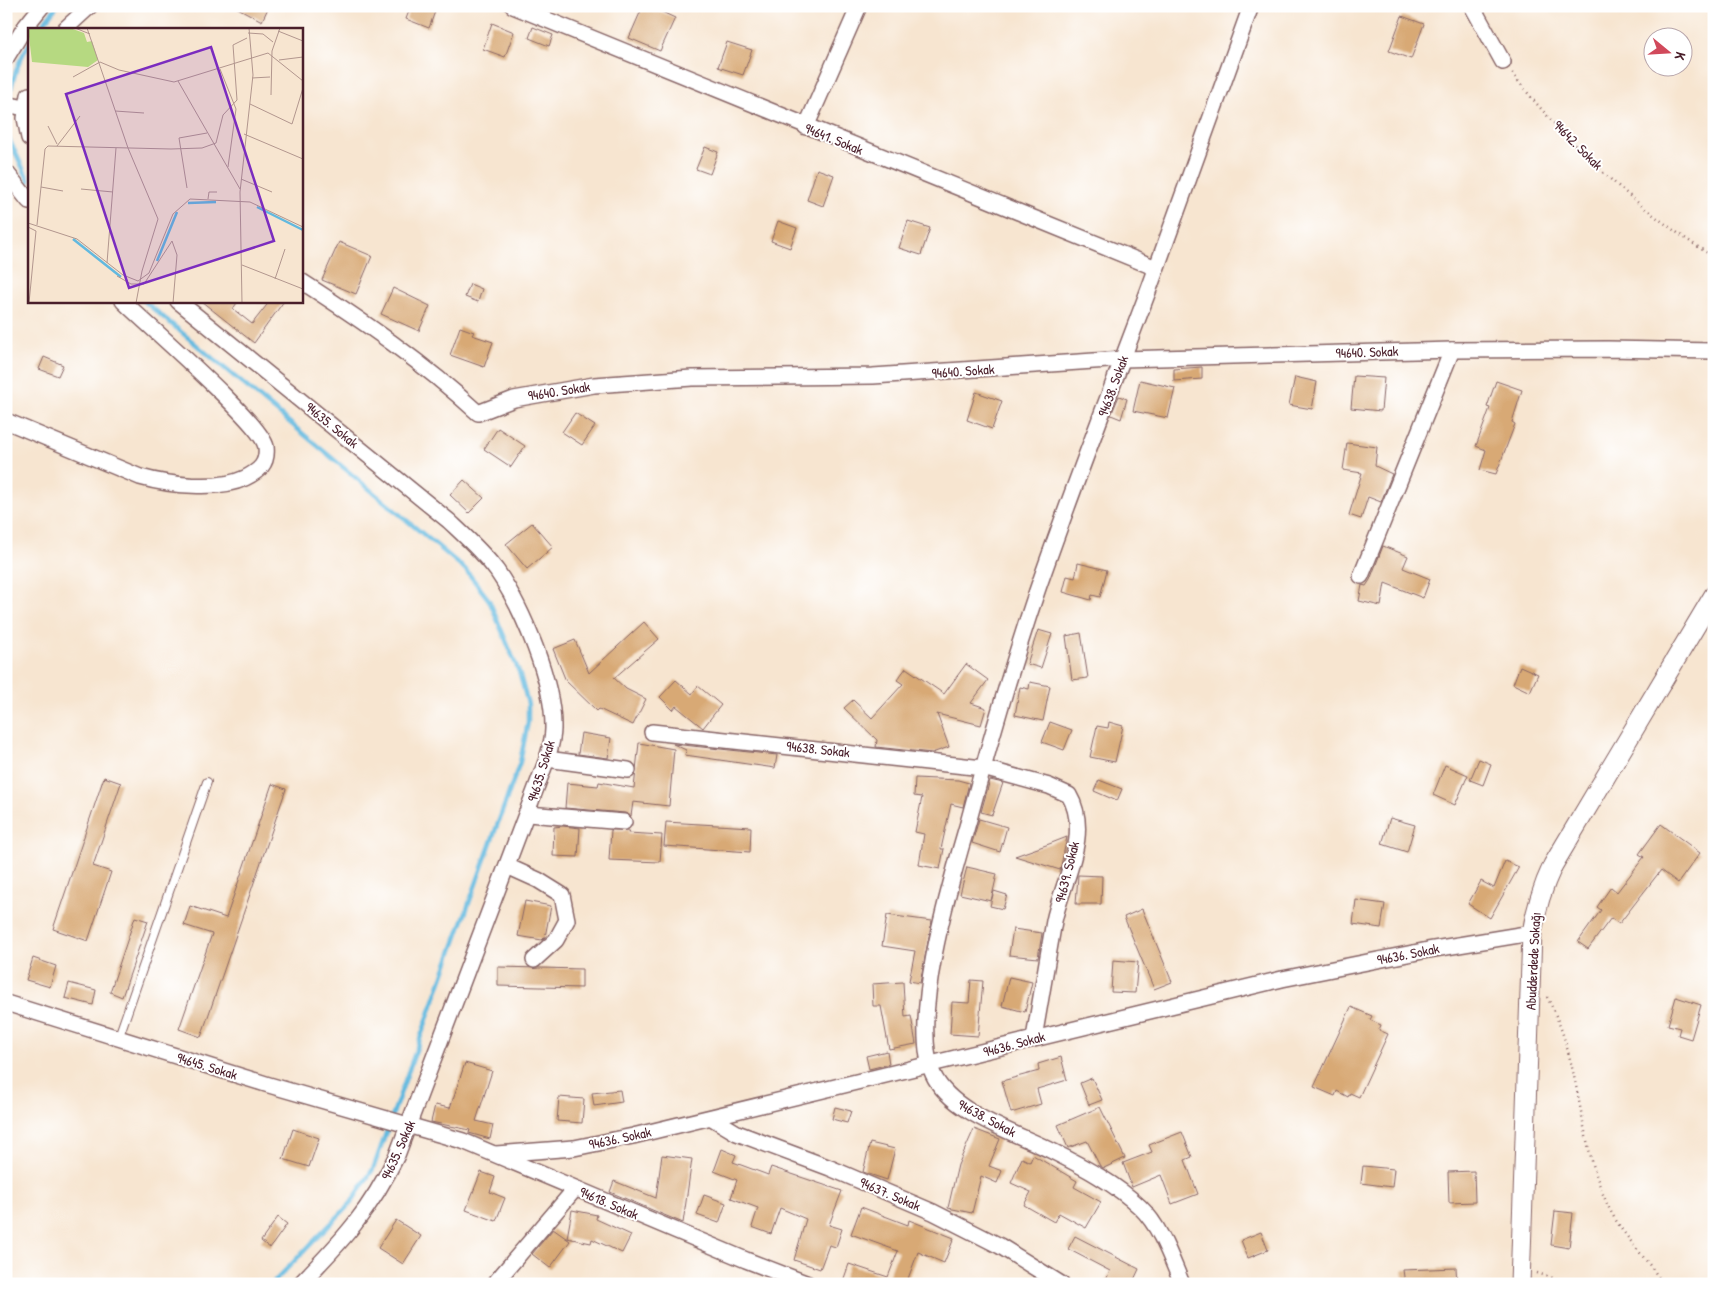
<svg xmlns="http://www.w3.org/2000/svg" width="1720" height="1290" viewBox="0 0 1720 1290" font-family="'Patrick Hand',sans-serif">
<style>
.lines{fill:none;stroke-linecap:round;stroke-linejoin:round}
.stream{stroke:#62b9df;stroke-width:4.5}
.building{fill:#d8a975}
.service-casing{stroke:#876465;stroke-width:10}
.minor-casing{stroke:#876465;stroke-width:18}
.tertiary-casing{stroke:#876465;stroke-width:21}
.path{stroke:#876465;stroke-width:2.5;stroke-dasharray:1 4;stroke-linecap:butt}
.service{stroke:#fff;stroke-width:8}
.minor{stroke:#fff;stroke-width:15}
.tertiary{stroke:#fff;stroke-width:19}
.labels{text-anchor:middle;stroke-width:4;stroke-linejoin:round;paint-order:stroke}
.street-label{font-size:14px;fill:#4a1f2b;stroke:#fff}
.inset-river{fill:none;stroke:#62b9df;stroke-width:2.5}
.inset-road{fill:none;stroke:#b2968e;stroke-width:1}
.view{fill:#7b2cbf;fill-opacity:0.15;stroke:#7b2cbf;stroke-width:2.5}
.inset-edge{fill:none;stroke:#4a1f2b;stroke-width:2.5}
</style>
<rect width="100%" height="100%" fill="#fff"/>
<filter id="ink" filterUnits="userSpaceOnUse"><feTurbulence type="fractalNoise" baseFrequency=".02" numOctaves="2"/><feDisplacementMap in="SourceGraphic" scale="10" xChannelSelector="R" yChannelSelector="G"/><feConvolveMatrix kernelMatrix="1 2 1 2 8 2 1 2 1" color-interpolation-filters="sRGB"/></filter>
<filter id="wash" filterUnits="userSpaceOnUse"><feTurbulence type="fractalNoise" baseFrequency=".0096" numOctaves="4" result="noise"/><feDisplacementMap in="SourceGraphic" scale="20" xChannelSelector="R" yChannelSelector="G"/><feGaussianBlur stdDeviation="1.12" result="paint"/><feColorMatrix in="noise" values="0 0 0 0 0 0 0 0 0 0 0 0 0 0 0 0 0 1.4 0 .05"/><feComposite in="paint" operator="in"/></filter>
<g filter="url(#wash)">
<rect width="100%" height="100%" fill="#f7e5d0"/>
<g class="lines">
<g class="stream">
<polyline points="39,29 57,6"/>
<path d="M6 120C9 93 14 67 29 44"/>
<polyline points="6,124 7,135 29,181"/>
<polyline points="144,301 465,569 489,600 519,672 528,704 528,722 520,762 373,1169 351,1203 272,1284"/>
</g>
</g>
<g id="blocks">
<g class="building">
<polygon points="234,6 269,6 262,21"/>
<polygon points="411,6 437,6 429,28 406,19"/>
<polygon points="643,6 649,6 675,18 660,51 629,38"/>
<polygon points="1402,16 1424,24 1411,59 1389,51"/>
<polygon points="492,23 514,32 505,57 483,49"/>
<polygon points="533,27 553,35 549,46 529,38"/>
<polygon points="727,42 752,50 743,75 718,67"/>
<polygon points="705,147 718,152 710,174 696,169"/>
<polygon points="817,169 834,175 823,206 807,200"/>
<polygon points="778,221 797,228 790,248 771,241"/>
<polygon points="908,221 930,228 921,255 899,248"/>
<polygon points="339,242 372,256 356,294 322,280"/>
<polygon points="470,284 482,289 478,302 465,297"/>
<polygon points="393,288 430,306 419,331 381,314"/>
<polygon points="201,301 238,301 233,309 252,324 270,301 284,301 254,343"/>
<polygon points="460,327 474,332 472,335 493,342 484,367 450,355"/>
<polygon points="44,357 63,365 58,376 39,369"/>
<polygon points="1202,367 1202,379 1174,381 1174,369"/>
<polygon points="1354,376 1384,378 1381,411 1351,408"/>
<polygon points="1295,377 1317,382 1312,409 1289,405"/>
<polygon points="1140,380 1175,388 1168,418 1133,411"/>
<polygon points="1496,381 1522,390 1512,422 1515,424 1496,474 1480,470 1486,450 1476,446 1490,408 1487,407"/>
<polygon points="976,392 1002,401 992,429 967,420"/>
<polygon points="1119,396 1127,399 1121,419 1111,415"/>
<polygon points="575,413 595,426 582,445 562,432"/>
<polygon points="498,428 525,446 511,467 484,449"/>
<polygon points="1347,443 1377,447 1375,466 1392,474 1381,502 1368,497 1361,519 1349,515 1362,473 1343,470"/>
<polygon points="464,480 484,498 469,513 450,495"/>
<polygon points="532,523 553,547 527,569 506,544"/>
<polygon points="1383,546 1408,556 1403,568 1430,579 1423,598 1385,583 1381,606 1359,601 1362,585 1366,586 1370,580"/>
<polygon points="1078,563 1107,570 1100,597 1092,595 1091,600 1063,592 1067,576 1075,578"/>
<polygon points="644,622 659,639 614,678 626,689 646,699 633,725 599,709 597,711 566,681 553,649 575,640 589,673"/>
<polygon points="1038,630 1052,634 1041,668 1027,664"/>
<polygon points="1081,633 1088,678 1072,680 1066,636"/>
<polygon points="966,664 988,680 971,703 986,708 981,725 937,714 949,747 932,753 876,747 877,740 844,708 853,700 872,718 903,684 897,680 906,668 944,694"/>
<polygon points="1520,666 1538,674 1530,692 1513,684"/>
<polygon points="676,680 692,694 698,686 721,705 703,728 676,706 673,710 660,697"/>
<polygon points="1030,682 1050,686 1043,721 1015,715 1020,687 1029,689"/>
<polygon points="1050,722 1072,730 1064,750 1042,742"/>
<polygon points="1109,722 1123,726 1115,762 1090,757 1097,726 1108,728"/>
<polygon points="581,733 611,738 608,758 578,754"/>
<polygon points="639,743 674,749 669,806 633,802 631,816 625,813 565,808 567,783 598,786 599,782 634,788"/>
<polygon points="673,744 777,755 775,768 685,755 686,750"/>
<polygon points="1479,759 1491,764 1483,785 1470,780"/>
<polygon points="1445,765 1468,775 1455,805 1433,795"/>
<polygon points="104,777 121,783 93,866 111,872 88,941 53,929"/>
<polygon points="915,778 958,780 969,783 963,807 951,804 941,849 944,849 940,869 919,865 924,834 915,832 922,797 914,796"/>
<polygon points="990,780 1003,783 992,815 981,812"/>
<polygon points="1099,780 1122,789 1117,801 1094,791"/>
<polygon points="272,784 286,789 201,1037 179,1029 212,934 184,925 190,906 226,918"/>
<polygon points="1390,818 1415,825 1407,852 1382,844"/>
<polygon points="979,819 1007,827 1000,852 972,843"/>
<polygon points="666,822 751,827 750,852 664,846"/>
<polygon points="1661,824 1700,853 1678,883 1661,870 1619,924 1611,918 1588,949 1578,942 1601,910 1597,907 1611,887 1617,892 1644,857 1639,854"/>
<polygon points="563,826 580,828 578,857 553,856 554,827"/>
<polygon points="611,830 629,830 628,833 662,835 660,862 609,860"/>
<polygon points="1067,837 1060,870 1015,856 1049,844"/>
<polygon points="1505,861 1519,867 1490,918 1468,904 1481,881 1494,888"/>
<polygon points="967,867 997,874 991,901 960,894"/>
<polygon points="1078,875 1102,876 1101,904 1076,904"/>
<polygon points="994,891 1007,895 1003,909 990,906"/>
<polygon points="1356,900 1385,904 1381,928 1353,924"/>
<polygon points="525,901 551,906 545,937 542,940 518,936"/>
<polygon points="1142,909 1172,982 1154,989 1124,917"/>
<polygon points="887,915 932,921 920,983 909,981 915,951 882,946"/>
<polygon points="135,917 148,921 122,997 110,992"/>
<polygon points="1013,929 1042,933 1038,958 1009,955"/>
<polygon points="33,958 56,966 50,987 26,980"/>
<polygon points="1113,960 1138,962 1135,993 1111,992"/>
<polygon points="498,967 582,969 582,988 498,986"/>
<polygon points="1009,977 1032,982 1025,1012 1002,1006"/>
<polygon points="971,980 983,981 978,1036 950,1034 952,1002 969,1003"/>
<polygon points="903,982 905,1017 911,1016 916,1044 889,1049 881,1006 873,1006 872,984"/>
<polygon points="69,983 96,990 93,1005 65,998"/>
<polygon points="1676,997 1701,1005 1691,1039 1678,1035 1680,1028 1668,1025"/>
<polygon points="1351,1007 1372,1016 1370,1020 1381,1025 1379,1030 1388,1034 1359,1097 1350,1093 1348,1097 1337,1091 1335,1096 1314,1087"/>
<polygon points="887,1051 889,1064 869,1069 866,1056"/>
<polygon points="1061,1057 1067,1080 1037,1089 1041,1104 1011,1113 1002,1081 1039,1071 1038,1064"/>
<polygon points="465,1063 492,1071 476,1121 493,1125 490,1139 469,1133 470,1130 431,1122 435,1105 450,1108"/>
<polygon points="1092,1078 1102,1100 1089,1105 1080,1083"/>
<polygon points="620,1090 622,1102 594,1106 592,1093"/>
<polygon points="559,1097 584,1099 582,1123 557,1121"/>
<polygon points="835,1107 851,1111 847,1123 832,1119"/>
<polygon points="1100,1107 1125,1158 1104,1168 1100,1166 1087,1141 1068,1148 1058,1125"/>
<polygon points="293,1129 319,1138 309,1167 283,1159"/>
<polygon points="974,1129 1000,1139 989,1166 1002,1171 997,1183 981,1176 972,1213 948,1208 958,1165"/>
<polygon points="1182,1132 1192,1157 1185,1160 1198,1194 1172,1204 1161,1175 1132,1187 1123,1163 1152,1152 1149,1145"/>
<polygon points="870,1143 895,1149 887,1180 863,1172"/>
<polygon points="722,1149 736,1155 733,1162 768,1175 771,1167 842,1191 829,1225 842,1229 836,1247 829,1245 820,1269 794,1260 806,1219 780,1208 771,1234 752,1227 758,1208 731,1198 737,1180 714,1171"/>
<polygon points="662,1155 692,1159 683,1223 610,1192 614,1181 656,1198"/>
<polygon points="1033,1155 1077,1181 1074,1187 1101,1202 1086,1228 1059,1213 1054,1222 1024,1205 1031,1192 1011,1183 1022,1158 1030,1162"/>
<polygon points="1363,1166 1394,1169 1392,1187 1361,1183"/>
<polygon points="1474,1171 1475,1202 1449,1203 1448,1172"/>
<polygon points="481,1172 495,1177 490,1192 505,1198 496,1221 466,1210"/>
<polygon points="704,1195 726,1203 719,1223 697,1215"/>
<polygon points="861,1207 908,1225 909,1220 954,1238 944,1263 918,1252 906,1284 842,1284 849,1264 888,1277 898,1251 851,1234"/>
<polygon points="572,1210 597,1215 596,1219 631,1235 622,1253 592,1239 591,1243 567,1238"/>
<polygon points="1555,1211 1573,1213 1569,1248 1551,1245"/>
<polygon points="278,1217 287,1224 270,1248 261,1241"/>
<polygon points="396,1220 421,1236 403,1264 378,1248"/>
<polygon points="553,1229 570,1241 550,1268 532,1254"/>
<polygon points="1261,1232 1268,1250 1248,1258 1241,1240"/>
<polygon points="1075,1236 1139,1269 1132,1284 1104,1284 1110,1271 1068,1249"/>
<polygon points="1456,1268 1457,1284 1405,1284 1403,1270"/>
</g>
</g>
</g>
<g filter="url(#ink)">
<use href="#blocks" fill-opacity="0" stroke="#876465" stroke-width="1"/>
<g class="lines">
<g class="service-casing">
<polyline id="service" points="118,1039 207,782"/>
</g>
<g class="minor-casing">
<g id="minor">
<polyline points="513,6 1156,268"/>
<polyline points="1472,6 1503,62"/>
<polyline points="65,29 90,6"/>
<polyline points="6,58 25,27 42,6"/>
<polyline points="29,95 25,118 29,138"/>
<polyline points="6,104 29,109"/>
<polyline points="806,127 859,6"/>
<polyline points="6,172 29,201"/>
<path d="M301 281C363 321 424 363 478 413L514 399 548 393 594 385 692 378 873 376 1123 359 1452 350 1608 349 1714 351"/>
<path d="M178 301 449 521C466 537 483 552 497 571 523 609 554 683 553 729 553 739 550 749 547 759L397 1155C370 1211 343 1240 300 1284"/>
<path d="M6 421 140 477C168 485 218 491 245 478 259 471 268 464 266 447 262 423 147 325 123 301"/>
<polyline points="1361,576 1452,350"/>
<path d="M652 732 983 768 1049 786 1069 795C1092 834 1062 882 1054 921 1047 960 1041 999 1034 1038"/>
<polyline points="547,759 628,770"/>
<polyline points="528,814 624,822"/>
<polyline points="507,866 538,880 562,895 567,920 556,940 534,960"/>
<polyline points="6,1003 269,1085 463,1141 746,1260 808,1284"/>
<polyline points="712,1118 737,1133 830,1168 933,1212 1000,1246 1061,1284"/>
<polyline points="496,1154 574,1148 633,1136 1282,979 1428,950 1532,933"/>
<polyline points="494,1284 575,1189"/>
<path d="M1182 1284C1171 1258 1161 1227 1140 1207 1116 1184 1084 1167 1054 1152 1018 1133 951 1114 933 1074 909 1019 951 881 968 823 989 745 1011 668 1037 591 1072 490 1111 390 1149 289 1183 195 1217 100 1251 6"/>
</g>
</g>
<g class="tertiary-casing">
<path id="tertiary" d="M1520 1284 1532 933C1536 908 1542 888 1553 865L1714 595"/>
</g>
<g class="path">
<path d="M1512 73C1565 143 1639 211 1714 257"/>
<path d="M1547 997C1581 1060 1577 1134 1605 1199 1618 1232 1645 1255 1663 1284"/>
<polyline points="1537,1273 1572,1284"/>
</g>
<use href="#service" class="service"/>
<use href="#minor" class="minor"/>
<use href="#tertiary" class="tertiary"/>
</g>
</g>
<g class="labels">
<g class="street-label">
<text transform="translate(834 139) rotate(22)" y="5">94641. Sokak</text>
<text transform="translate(1578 145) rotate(45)" y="5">94642. Sokak</text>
<text transform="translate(1367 352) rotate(-2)" y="5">94640. Sokak</text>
<text transform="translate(963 371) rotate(-4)" y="5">94640. Sokak</text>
<text transform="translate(1113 386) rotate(-70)" y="5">94638. Sokak</text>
<text transform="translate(559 391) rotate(-9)" y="5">94640. Sokak</text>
<text transform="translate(332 425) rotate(39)" y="5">94635. Sokak</text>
<text transform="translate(818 749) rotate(6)" y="5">94638. Sokak</text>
<text transform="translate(541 771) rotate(-73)" y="5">94635. Sokak</text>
<text transform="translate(1067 872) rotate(-76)" y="5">94639. Sokak</text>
<text transform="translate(1408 954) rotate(-11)" y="5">94636. Sokak</text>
<text transform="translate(1533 961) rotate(-87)" y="5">Abudderdede Sokağı</text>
<text transform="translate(1014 1044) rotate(-15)" y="5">94636. Sokak</text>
<text transform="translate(207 1066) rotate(17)" y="5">94645. Sokak</text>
<text transform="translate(987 1118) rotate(28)" y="5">94638. Sokak</text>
<text transform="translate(620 1138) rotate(-12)" y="5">94636. Sokak</text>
<text transform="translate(398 1150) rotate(-66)" y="5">94635. Sokak</text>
<text transform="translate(890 1194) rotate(23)" y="5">94637. Sokak</text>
<text transform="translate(609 1203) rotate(23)" y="5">94618. Sokak</text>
</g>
</g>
<g transform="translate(28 28)">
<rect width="275" height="275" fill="#f7e5d0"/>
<path d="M0 0H42L56 5 59 14 64 13 70 32 60 39 4 34Z" fill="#b6d981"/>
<path class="inset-river" d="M160 175 188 174M229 179 275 202M45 211 93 249M129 233 149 184"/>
<path class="inset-road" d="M47 0 62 6M59 0 100 120 130 191 114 243 108 275M250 3 275 13M220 5 235 6 245 14M251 32 275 29M192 41 208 81 200 139M45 49 72 34 91 42 146 54 240 25 275 53M224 50 242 49M150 53 212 161M243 67 244 23 252 0M222 76 264 96 275 60M87 83 116 85M20 98 29 116M216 106 275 131M29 118 52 88M213 151 244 164M13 159 35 163M159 160 151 110 179 105M53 161 85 164M180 171 181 164H189M0 195 49 211 95 247 110 253 121 245 145 186 162 171 222 174 275 199M9 197 17 121 20 118 143 121 174 120 188 115 195 87 209 72 205 17 219 10M0 199 8 203 1 275M79 235 88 120M214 237 275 261M89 248 103 256H116L144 213 149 227 145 275M247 251 257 221M214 275 212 164 225 47 221 0"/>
<path class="view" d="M183 19 246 213 101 260 38 66Z"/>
<rect width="275" height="275" class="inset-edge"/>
</g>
<rect width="1720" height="1290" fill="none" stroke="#fff" stroke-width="25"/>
<g transform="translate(1668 52) rotate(108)"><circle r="24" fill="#ffffff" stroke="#b7a5aa"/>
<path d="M0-4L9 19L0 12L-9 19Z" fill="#d1495b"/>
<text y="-8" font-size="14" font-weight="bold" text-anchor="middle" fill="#4a1f2b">K</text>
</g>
</svg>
